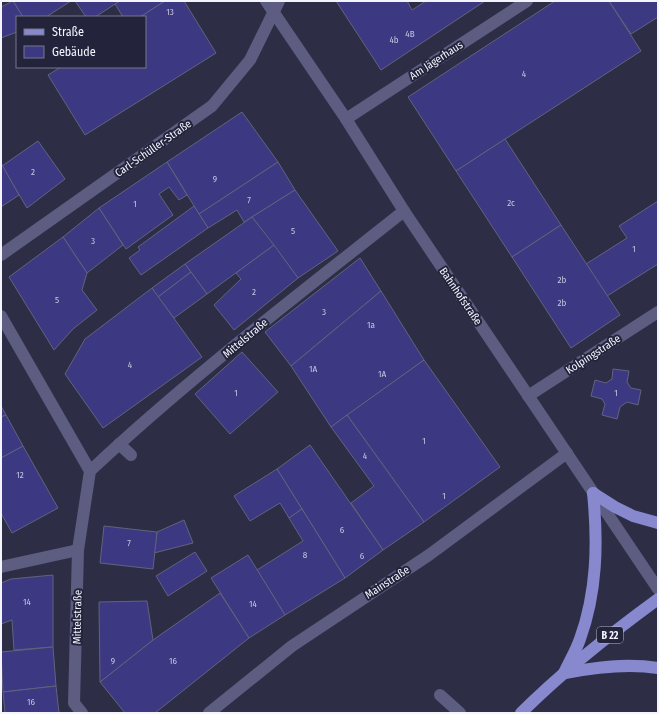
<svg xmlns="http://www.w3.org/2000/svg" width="659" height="714" viewBox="0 0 659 714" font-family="'Fira Sans Condensed',sans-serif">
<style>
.building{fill:#3d3882;stroke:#61637d}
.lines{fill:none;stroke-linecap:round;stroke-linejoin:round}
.minor{stroke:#5c5d80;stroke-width:12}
.major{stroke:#8788ce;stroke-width:12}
.labels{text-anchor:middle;stroke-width:4;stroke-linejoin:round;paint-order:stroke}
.number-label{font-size:9px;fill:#c6c5df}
.shield{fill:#23243b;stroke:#b5b6c4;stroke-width:1}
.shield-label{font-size:10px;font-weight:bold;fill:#f3f4fe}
.street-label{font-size:11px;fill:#f3f4fe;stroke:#23243b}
</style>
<rect width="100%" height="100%" fill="#2d2e45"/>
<g class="building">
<polygon points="13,1 71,1 46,17 23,17"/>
<polygon points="13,1 23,17 17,17 17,32 1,38 1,7"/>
<polygon points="75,1 120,1 95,17 86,17"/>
<polygon points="120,1 165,1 140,17 123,17 115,4"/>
<polygon points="165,1 184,1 216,53 85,135 48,75 61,67 145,67 145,17 140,17"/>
<polygon points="336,1 407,1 412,10 426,1 485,1 381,70"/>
<polygon points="555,1 609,1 641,51 456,171 408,97"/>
<polygon points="609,1 658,1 658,17 631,34"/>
<polygon points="242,112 278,162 199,214 167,162"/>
<polygon points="505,139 561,225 512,257 456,171"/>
<polygon points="38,141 65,179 27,208 2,166"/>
<polygon points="167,162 187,195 179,200 169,187 159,194 173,215 126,249 99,208"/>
<polygon points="278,162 295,190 244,222 237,210 208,228 199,214"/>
<polygon points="1,163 19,195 1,207"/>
<polygon points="295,190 338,251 298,278 252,217"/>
<polygon points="658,201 658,264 607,296 586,264 627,238 619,226"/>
<polygon points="194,206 208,228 141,275 129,258 140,250 138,247"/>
<polygon points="99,208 123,245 87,273 63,237"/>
<polygon points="252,217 274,245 207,294 185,264"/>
<polygon points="561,225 620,315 571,348 512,257"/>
<polygon points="63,237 87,273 82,290 97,310 73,329 54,350 9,277"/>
<polygon points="274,245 298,278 234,330 214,305 241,279 236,273"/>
<polygon points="360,258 381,291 291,366 265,332"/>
<polygon points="185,264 191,272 158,297 152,288"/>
<polygon points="191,272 207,294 174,318 158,297"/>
<polygon points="152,288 202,357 103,428 65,374 85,339"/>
<polygon points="381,291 424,360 331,427 291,366"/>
<polygon points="242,352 278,392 230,434 195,394"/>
<polygon points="424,360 500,467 424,522 347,415"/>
<polygon points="613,369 629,371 627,382 631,388 641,390 638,405 627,402 620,407 617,419 602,415 605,404 602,399 591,396 595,380 606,383 612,379"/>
<polygon points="1,406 6,415 1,417"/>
<polygon points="6,415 23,446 1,458 1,417"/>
<polygon points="347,415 424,522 383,550 351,503 374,486 331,427"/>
<polygon points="310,445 383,550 345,578 277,469"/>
<polygon points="23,446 58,508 12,533 1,513 1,458"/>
<polygon points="277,469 302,509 289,518 280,503 250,521 234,496"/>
<polygon points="302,509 345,578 285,615 257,570 303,541 289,518"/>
<polygon points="184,520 193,543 154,553 157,532"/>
<polygon points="104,526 157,532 153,569 100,563"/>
<polygon points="195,552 207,571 168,596 156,576"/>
<polygon points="248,555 285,615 249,638 211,578"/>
<polygon points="53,575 53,647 14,650 12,620 1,624 1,583 11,579"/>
<polygon points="220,593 249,638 155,713 125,713 100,682 153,640"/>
<polygon points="147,601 153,640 100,682 99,602"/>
<polygon points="53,647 56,686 3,692 1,652"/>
<polygon points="56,686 59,713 5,713 3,692"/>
</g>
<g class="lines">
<g class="minor">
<polyline points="266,1 346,119 404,211 658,589"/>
<polyline points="346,119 527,1"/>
<polyline points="1,255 212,106 250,60 279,1"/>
<polyline points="1,316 90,471 78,550 74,703 82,713"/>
<polyline points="528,396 658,312"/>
<polyline points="119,444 131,455"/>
<path d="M90 471C189 378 298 295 404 211"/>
<polyline points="1,567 78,550"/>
<polyline points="440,695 460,713"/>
<polyline points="209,713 292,646 429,555 567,453"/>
</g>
<g class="major">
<polyline points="593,493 615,507 633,516 658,523"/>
<path d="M564 673C569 662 576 651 580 639 597 592 598 543 593 493"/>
<path d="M565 673C596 667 627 663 658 668"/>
<path d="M521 713C563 671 610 634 658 599"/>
</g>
</g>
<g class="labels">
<g class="number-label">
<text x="170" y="15">13</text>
<text x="410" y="37">4B</text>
<text x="394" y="43">4b</text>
<text x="524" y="77">4</text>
<text x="33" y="175">2</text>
<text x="215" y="182">9</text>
<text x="249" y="203">7</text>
<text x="511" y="206">2c</text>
<text x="135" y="207">1</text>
<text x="293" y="234">5</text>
<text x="93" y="244">3</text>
<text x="634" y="252">1</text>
<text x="562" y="283">2b</text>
<text x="254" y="295">2</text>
<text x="57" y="303">5</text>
<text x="562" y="306">2b</text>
<text x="324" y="315">3</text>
<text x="371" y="328">1a</text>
<text x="130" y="368">4</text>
<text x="313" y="372">1A</text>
<text x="382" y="377">1A</text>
<text x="236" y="396">1</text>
<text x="616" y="396">1</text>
<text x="424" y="444">1</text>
<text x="365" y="459">4</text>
<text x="20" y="478">12</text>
<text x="444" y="499">1</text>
<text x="342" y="533">6</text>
<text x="129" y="546">7</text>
<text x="305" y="558">8</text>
<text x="362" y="559">6</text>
<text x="27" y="605">14</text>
<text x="253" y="607">14</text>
<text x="113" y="664">9</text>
<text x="173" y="664">16</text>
<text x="31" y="705">16</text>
</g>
<rect class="shield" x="597" y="627" width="26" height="16" rx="3"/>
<g class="shield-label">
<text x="610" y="639">B 22</text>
</g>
<g class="street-label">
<text transform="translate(436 60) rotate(-33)" y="4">Am Jägerhaus</text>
<text transform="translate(153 148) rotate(-35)" y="4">Carl-Schüller-Straße</text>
<text transform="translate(461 296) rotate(56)" y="4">Bahnhofstraße</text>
<text transform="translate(245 338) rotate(-40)" y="4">Mittelstraße</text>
<text transform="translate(593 354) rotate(-33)" y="4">Kolpingstraße</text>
<text transform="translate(387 582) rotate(-33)" y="4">Mainstraße</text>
<text transform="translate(77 617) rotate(-89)" y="4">Mittelstraße</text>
</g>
</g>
<rect width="659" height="714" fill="none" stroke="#f3f4fe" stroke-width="4"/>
<rect x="16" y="16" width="130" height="52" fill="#23243b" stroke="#767789"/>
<rect x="24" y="29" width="20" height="6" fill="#8788ce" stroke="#767789"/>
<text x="52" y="36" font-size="12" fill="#f3f4fe">Straße</text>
<rect x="24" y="46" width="20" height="12" fill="#3d3882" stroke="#767789"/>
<text x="52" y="56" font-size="12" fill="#f3f4fe">Gebäude</text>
</svg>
